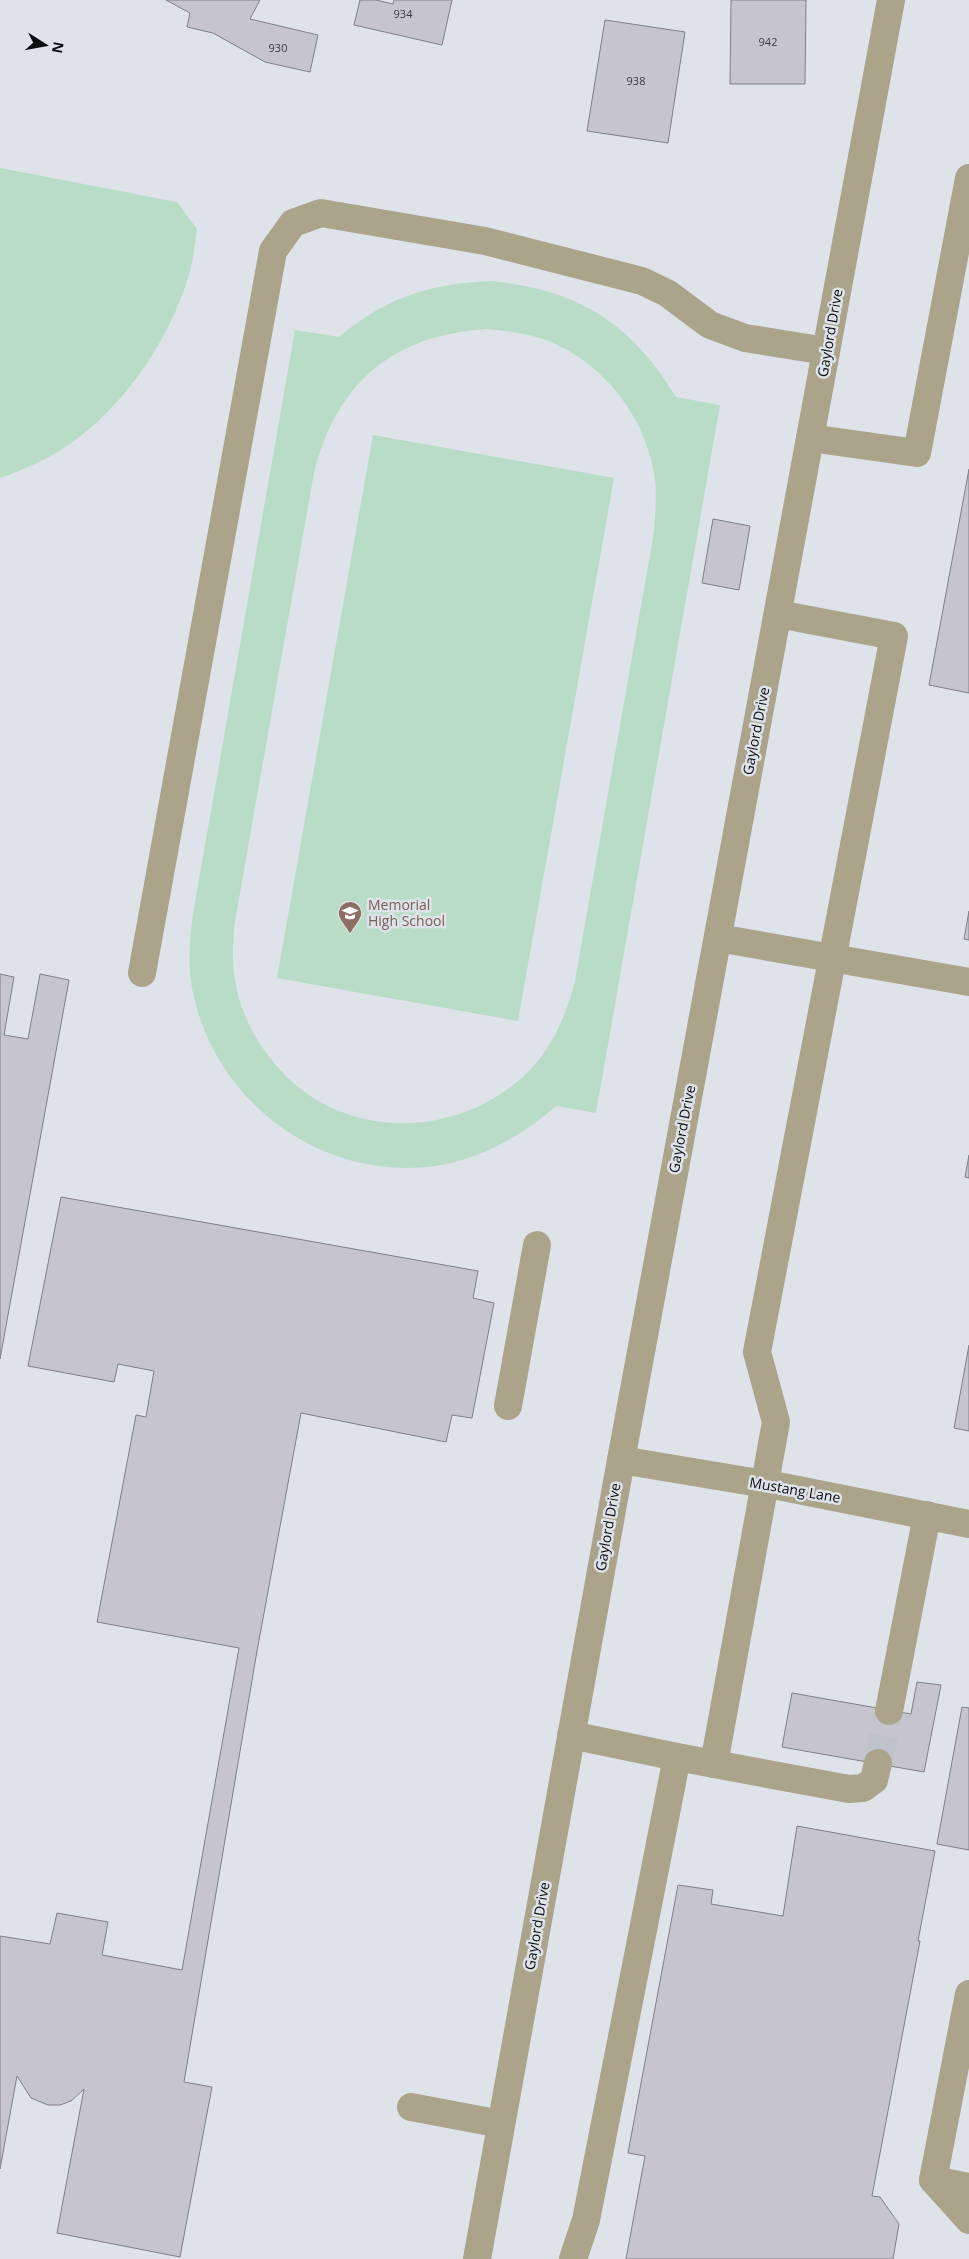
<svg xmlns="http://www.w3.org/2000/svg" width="969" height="2259" viewBox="0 0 969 2259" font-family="'Open Sans',sans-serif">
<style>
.green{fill:#b8dcc6;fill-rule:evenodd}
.building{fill:#c6c5cd;stroke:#807f86}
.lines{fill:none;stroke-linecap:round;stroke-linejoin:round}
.minor-tunnel{stroke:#bec3c9;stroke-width:28;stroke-dasharray:28 14;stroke-linecap:butt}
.minor{stroke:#aca38b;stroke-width:28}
.labels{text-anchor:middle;stroke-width:5;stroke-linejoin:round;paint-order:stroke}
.number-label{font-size:11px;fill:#3a3b3e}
.street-label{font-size:14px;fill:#0b0d0f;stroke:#dee3ea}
.education-label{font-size:14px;fill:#785e54;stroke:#dee3ea;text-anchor:start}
</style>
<rect width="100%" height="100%" fill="#dee3ea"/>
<g class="green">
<path d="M0 168 177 202 197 229C195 241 194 254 191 267 172 341 115 423 45 459 31 466 15 473 0 478Z"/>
<path d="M491 281C578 290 630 322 676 397L720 405 596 1113 556 1106C522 1136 481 1159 435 1166 319 1182 209 1098 191 982 188 960 190 937 193 914L295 330 339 337C387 297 429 284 491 281ZM487 329C505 331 522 333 540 338 600 358 647 416 655 479 657 497 655 514 654 532L575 981C566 1016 551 1051 524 1076 452 1142 337 1140 274 1063 253 1038 238 1007 234 974 232 956 233 939 235 921L314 473C337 382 393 335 487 329Z"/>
<polygon points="373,435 614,478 518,1021 277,978"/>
</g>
<g class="building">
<polygon points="166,0 260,0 250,19 318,35 310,72 265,62 213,33 187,27 190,13"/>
<polygon points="360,0 376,0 393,4 394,0 452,0 442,45 354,25"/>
<polygon points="731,0 806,0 805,84 730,84"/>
<polygon points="605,20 685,32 668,143 587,131"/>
<polygon points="969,469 969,693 929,685"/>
<polygon points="713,519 750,526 739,590 702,583"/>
<polygon points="969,911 969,940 964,939"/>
<polygon points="0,974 14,977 4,1035 28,1039 40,974 69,980 0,1359"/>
<polygon points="969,1155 969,1178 965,1177"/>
<polygon points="61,1197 478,1271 473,1298 494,1303 472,1418 452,1415 446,1442 301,1413 257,1651 184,2082 212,2087 180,2257 57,2233 84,2089 71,2101 60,2105 48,2105 31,2098 17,2076 0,2169 0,1936 50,1944 57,1913 108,1922 102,1955 182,1970 239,1648 97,1622 136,1415 146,1417 154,1371 118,1364 114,1382 28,1366"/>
<polygon points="969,1345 969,1431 954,1428"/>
<polygon points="917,1682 941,1685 924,1772 782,1747 792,1693 911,1714"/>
<polygon points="962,1707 969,1708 969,1850 937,1844"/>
<polygon points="797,1826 935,1851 918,1941 920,1941 872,2196 880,2197 899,2224 893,2259 626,2259 645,2156 628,2153 678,1885 713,1890 711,1904 783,1916"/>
</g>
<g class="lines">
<polyline class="minor-tunnel" points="878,1763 889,1711"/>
<g class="minor">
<polyline points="810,438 917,453 969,178"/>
<polyline points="718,938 969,982"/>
<polyline points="142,973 273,251 293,223 321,213 485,241 642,281 667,293 710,325 745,338 826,351"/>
<polyline points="508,1406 537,1245"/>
<polyline points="621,1460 783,1487 969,1524"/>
<polyline points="889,1711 927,1515"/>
<polyline points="571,1735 677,1757 586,2220 573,2259"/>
<polyline points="677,1757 714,1764 776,1422 757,1352 894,636 778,614"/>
<polyline points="714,1764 849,1789 863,1788 874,1780 878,1763"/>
<polyline points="969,1994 933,2180 969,2220"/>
<polyline points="411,2107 501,2124"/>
<polyline points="933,2180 969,2187"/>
<polyline points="477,2259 621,1460 891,0"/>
</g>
</g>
<defs>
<g id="school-pin" transform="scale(1.25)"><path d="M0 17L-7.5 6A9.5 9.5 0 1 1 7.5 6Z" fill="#8d6e63" stroke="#dee3ea"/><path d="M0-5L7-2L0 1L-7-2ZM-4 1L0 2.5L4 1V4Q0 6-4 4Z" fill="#fff"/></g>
</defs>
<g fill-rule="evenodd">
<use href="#school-pin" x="350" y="913"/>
</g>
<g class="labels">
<g class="number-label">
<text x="403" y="18">934</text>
<text x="768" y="46">942</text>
<text x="278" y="52">930</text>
<text x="636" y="85">938</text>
</g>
<g class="street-label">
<text transform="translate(830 333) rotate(-80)" y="5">Gaylord Drive</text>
<text transform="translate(756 731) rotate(-79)" y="5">Gaylord Drive</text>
<text transform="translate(682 1129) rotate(-79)" y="5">Gaylord Drive</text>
<text transform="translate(795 1490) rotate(10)" y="5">Mustang Lane</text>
<text transform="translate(608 1527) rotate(-80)" y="5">Gaylord Drive</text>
<text transform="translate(537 1926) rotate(-80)" y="5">Gaylord Drive</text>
</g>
<g class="education-label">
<text x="368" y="910">Memorial<tspan x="368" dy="16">High School</tspan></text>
</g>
</g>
<g transform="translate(45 45) rotate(101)" stroke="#dee3ea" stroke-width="4" paint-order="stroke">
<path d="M0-4L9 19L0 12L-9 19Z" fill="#0b0d0f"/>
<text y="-8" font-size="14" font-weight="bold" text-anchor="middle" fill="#0b0d0f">N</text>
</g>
</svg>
